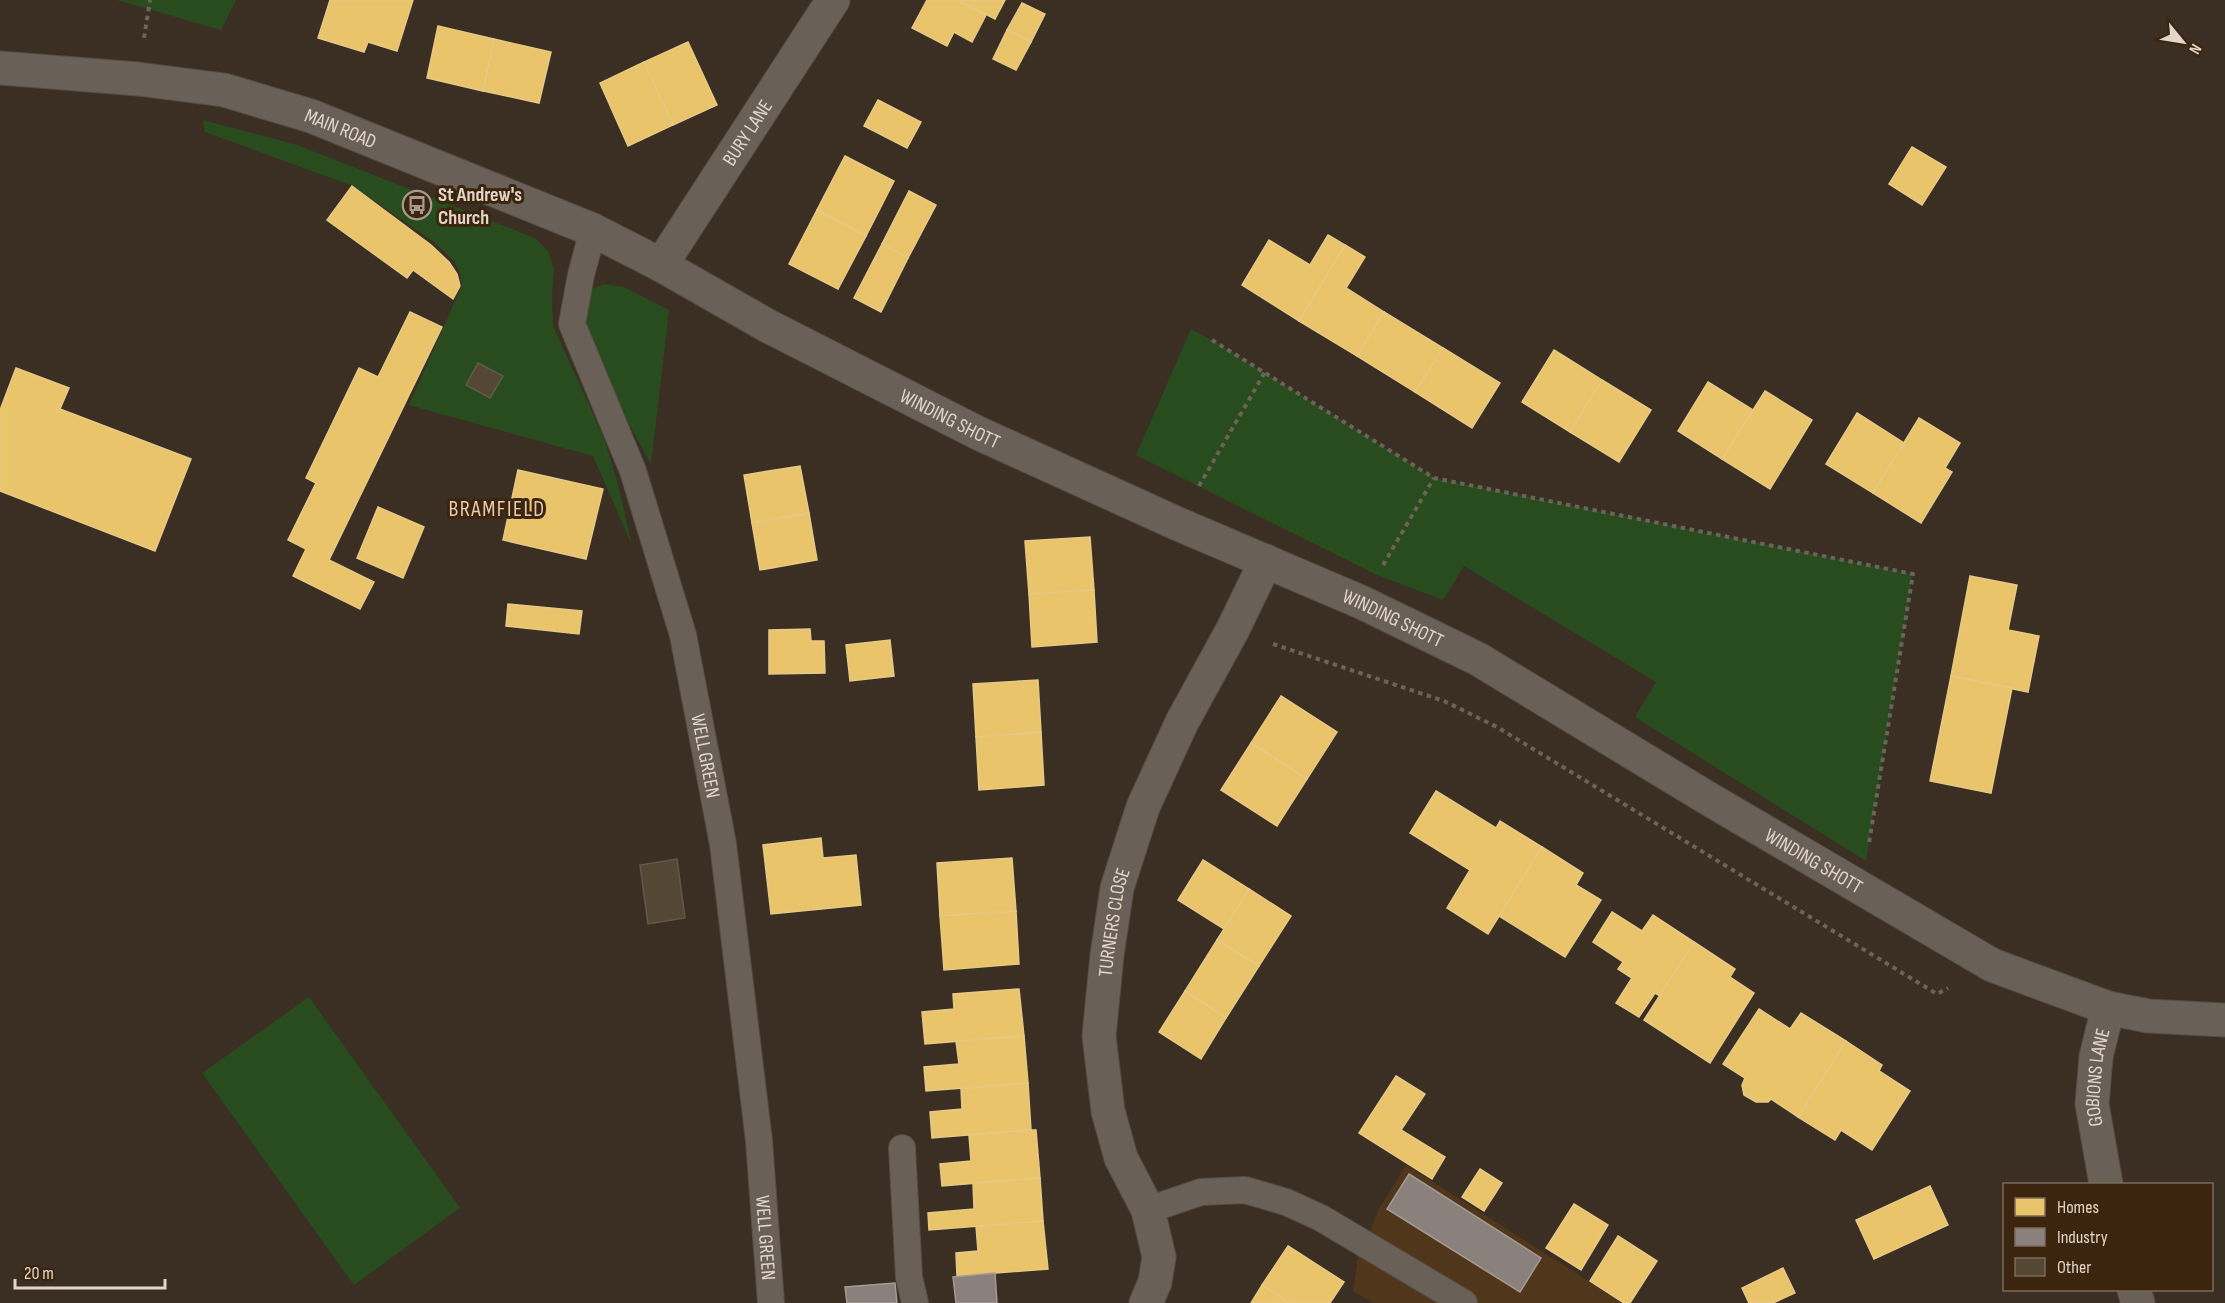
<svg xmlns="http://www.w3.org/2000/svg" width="2225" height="1303" viewBox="0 0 2225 1303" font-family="'Sofia Sans Condensed',sans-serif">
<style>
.built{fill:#50371c}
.green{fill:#294c1e}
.homes{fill:#e9c46a;stroke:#e7c986;stroke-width:1.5}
.industry{fill:#8a817c;stroke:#a59a93;stroke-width:1.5}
.building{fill:#544733;stroke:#62594e;stroke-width:1.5}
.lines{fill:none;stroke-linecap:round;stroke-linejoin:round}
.lane-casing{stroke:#564c42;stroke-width:28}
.street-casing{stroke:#564c42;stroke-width:35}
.secondary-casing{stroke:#564c42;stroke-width:35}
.path{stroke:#6b6259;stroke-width:4;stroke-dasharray:4.5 4.5;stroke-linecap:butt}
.lane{stroke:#696058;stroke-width:26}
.street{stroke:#696058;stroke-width:33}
.secondary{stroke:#696058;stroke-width:33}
.labels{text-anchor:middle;stroke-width:6;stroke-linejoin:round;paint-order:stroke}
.street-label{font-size:20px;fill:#e3d5c8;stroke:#3b250e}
.poi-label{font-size:20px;font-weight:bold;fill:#e3d5c8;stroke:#3b250e;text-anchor:start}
.quarter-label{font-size:22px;letter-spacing:1.5px;fill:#e9cdb2;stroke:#3b250e}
</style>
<rect width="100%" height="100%" fill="#3b2f23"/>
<polygon class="built" points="1406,1165 1623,1303 1373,1303 1353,1291 1358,1258 1379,1209"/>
<g class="green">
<polygon points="117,0 236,0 221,30"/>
<polygon points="203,120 297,145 535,238 548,251 554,269 552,294 553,326 604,438 617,481 632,545 593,456 409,405 462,286 460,273 454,261 434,242 353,186 205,132"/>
<polygon points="605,284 624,287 669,310 651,464 603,376 589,333 585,314 588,297 594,288"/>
<polygon points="1191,329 1212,340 1434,478 1913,574 1866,861 1635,717 1656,682 1464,566 1443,600 1377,575 1136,455"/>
<polygon points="309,997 460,1208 354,1285 202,1073"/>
</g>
<g class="homes">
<polygon points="330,0 413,0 397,51 368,42 364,52 318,38"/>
<polygon points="927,0 958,0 986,15 972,42 954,32 947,46 912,28"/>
<polygon points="958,0 1005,0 995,19"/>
<polygon points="1022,3 1045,14 1031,42 1007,30"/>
<polygon points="438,26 494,39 483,91 427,78"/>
<polygon points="1007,30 1031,42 1016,70 993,59"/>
<polygon points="494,39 551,52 539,103 483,91"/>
<polygon points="688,42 717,105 673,125 644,62"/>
<polygon points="644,62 673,125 628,146 600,83"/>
<polygon points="878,100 921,122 907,148 864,126"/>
<polygon points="1912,147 1946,167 1922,205 1889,184"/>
<polygon points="845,156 894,181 866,236 817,210"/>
<polygon points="352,186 431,245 449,262 457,274 460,286 453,299 413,270 407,278 327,220"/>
<polygon points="909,191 936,205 908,258 882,244"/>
<polygon points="817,210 866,236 838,289 789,264"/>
<polygon points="1328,235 1345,245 1299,321 1242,285 1269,240 1310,265"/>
<polygon points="882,244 908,258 881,312 854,298"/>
<polygon points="1345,245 1365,257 1346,288 1384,312 1357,356 1299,321"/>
<polygon points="410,312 442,327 329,560 374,582 360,609 293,576 306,549 288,540 316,483 306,478 359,368 378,377"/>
<polygon points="1384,312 1443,348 1415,392 1357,356"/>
<polygon points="1443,348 1500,383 1472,428 1415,392"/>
<polygon points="1554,350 1602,380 1570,432 1522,402"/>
<polygon points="16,368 69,388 60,409 191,459 155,551 0,491 0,410"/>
<polygon points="1602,380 1651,410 1619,462 1570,432"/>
<polygon points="1708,382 1753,410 1722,459 1678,431"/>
<polygon points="1765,391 1812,420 1770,489 1722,459"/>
<polygon points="1857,413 1904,443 1873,493 1826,464"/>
<polygon points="1919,418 1960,443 1945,468 1952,472 1921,523 1873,493"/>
<polygon points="800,466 809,513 752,523 744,475"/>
<polygon points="518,470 603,489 586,559 503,540"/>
<polygon points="378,507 424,527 403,578 357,558"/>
<polygon points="809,513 817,560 760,570 752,523"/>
<polygon points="1090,537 1094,590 1029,594 1025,541"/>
<polygon points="1970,576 2017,585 2008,630 2039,636 2028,692 1951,676"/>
<polygon points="1094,590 1097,642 1032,647 1029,594"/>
<polygon points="508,604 582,611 579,634 506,626"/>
<polygon points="810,629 811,641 824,641 825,673 769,674 769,630"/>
<polygon points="890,640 894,676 850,681 846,645"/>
<polygon points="1951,676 2012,688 1991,793 1930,781"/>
<polygon points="1038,680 1041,732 976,737 973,684"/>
<polygon points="1281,696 1337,732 1307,779 1251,743"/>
<polygon points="1041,732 1044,785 979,790 976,737"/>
<polygon points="1251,743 1307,779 1277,826 1221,790"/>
<polygon points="1436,791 1496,828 1500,821 1542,847 1488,934 1447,908 1470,870 1410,833"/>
<polygon points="821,838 823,858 856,855 861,905 771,914 763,845"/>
<polygon points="1542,847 1583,873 1576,885 1601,900 1565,957 1499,916"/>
<polygon points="1012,858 1016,911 940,916 937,863"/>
<polygon points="1203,860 1249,889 1224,929 1178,900"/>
<polygon points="1249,889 1291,916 1259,966 1217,940"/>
<polygon points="1016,911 1019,964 944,970 940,916"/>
<polygon points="1612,912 1642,931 1653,915 1694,942 1660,996 1655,993 1639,1017 1616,1003 1632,978 1618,969 1623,962 1593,942"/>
<polygon points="1217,940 1259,966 1226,1018 1185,991"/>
<polygon points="1694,942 1735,969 1730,977 1754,993 1710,1063 1644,1020"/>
<polygon points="1019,989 1024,1036 925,1044 922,1012 954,1009 953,994"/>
<polygon points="1185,991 1226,1018 1201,1059 1159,1032"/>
<polygon points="1759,1009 1790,1029 1801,1013 1846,1041 1798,1117 1771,1099 1768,1102 1756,1102 1744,1095 1742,1085 1745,1078 1723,1064"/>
<polygon points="1024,1036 1028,1083 926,1091 924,1067 959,1064 956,1041"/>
<polygon points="1846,1041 1882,1065 1879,1071 1910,1091 1872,1150 1841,1130 1835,1140 1798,1117"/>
<polygon points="1396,1076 1425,1094 1401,1130 1445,1157 1432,1179 1359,1133"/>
<polygon points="1028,1083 1031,1130 932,1138 930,1112 962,1109 961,1089"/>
<polygon points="1031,1130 1036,1130 1040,1178 942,1186 940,1164 971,1161 969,1135"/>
<polygon points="1480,1169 1502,1183 1484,1211 1462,1197"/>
<polygon points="1040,1178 1043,1221 929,1230 928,1213 974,1209 973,1183"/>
<polygon points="1930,1186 1948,1225 1874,1259 1856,1220"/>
<polygon points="1574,1204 1608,1225 1581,1270 1546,1248"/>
<polygon points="1043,1221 1048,1269 957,1276 956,1253 978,1251 976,1226"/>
<polygon points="1618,1236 1657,1261 1630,1303 1624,1303 1590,1281"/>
<polygon points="1288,1246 1344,1282 1330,1303 1290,1303 1262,1285"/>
<polygon points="1783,1268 1795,1293 1773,1303 1749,1303 1742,1288"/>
<polygon points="1262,1285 1290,1303 1251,1303"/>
</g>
<g class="industry">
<polygon points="1409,1174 1541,1258 1520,1292 1387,1209"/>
<polygon points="995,1273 997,1303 956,1303 953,1277"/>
<polygon points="895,1283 897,1303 847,1303 845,1287"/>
</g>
<g class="building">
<polygon points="478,363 503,376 490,398 466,385"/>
<polygon points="677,859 685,918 648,924 640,865"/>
</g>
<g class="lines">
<g class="lane-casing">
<g id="lane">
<path id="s1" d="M593 230 581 275 572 324 633 471 683 635 723 844 759 1141 771 1303"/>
<polyline points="902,1148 909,1277 915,1303"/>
<polyline points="1148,1210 1201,1192 1245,1190 1286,1202 1321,1218 1464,1303"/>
</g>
</g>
<g class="street-casing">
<g id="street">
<path id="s2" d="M661 265 833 0"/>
<path id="s3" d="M2106 1184 2092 1104 2096 1057 2108 1008"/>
<polyline points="2134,1290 2138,1303"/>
<path id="s4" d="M1146 1303 1155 1282 1159 1257 1148 1210 1121 1158 1108 1111 1099 1036 1107 955 1117 888 1143 807 1182 722 1232 631 1266 561"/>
</g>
</g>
<g class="secondary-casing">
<g id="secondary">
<path id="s5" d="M0 68 138 79 224 90 311 116 593 230 661 265 768 326 978 433 1178 524 1361 602 1478 659 1709 799 1992 965 2108 1008 2148 1016 2225 1020"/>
</g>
</g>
<g class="path">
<polyline points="144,38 150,0"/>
<polyline points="1212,340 1434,478 1913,574 1869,843"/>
<polyline points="1199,486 1265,372"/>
<polyline points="1383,565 1434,478"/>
<polyline points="1273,644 1444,701 1497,727 1937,994 1948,988"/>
</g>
<use href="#lane" class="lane"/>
<use href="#street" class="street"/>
<use href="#secondary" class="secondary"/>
</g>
<defs>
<g id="bus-ring" transform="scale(1.5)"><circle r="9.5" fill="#3b250e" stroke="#a89b8e" stroke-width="1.5"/><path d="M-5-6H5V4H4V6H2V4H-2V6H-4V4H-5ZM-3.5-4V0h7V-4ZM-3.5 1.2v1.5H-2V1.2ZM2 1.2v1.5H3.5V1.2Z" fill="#a89b8e"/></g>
</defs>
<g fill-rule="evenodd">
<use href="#bus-ring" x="417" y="205"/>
</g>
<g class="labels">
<g class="street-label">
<text dy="7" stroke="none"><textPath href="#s5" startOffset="348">MAIN ROAD</textPath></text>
<text dy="7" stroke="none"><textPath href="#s2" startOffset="158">BURY LANE</textPath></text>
<text dy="7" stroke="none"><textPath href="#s5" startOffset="1024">WINDING SHOTT</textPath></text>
<text dy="7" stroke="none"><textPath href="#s5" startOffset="1510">WINDING SHOTT</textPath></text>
<text dy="7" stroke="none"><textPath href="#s1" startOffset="550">WELL GREEN</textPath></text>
<text dy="7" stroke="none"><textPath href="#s5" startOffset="1996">WINDING SHOTT</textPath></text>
<text dy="7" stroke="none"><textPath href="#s4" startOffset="394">TURNERS CLOSE</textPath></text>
<text dy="7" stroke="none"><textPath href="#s3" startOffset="108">GOBIONS LANE</textPath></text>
<text dy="7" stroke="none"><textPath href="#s1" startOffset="1036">WELL GREEN</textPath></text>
</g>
<g class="poi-label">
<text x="438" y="201">St Andrew's<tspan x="438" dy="23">Church</tspan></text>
</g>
<g class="quarter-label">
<text x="497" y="516">BRAMFIELD</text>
</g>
</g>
<rect x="2003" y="1183" width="210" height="108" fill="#3b250e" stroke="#7e6b58" stroke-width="1.5"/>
<rect x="2015" y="1198" width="30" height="18" fill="#e9c46a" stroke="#7e6b58" stroke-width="1.5"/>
<text x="2057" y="1213" font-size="18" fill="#e3d5c8">Homes</text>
<rect x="2015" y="1228" width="30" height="18" fill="#8a817c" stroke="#7e6b58" stroke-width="1.5"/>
<text x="2057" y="1243" font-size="18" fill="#e3d5c8">Industry</text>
<rect x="2015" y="1258" width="30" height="18" fill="#544733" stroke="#7e6b58" stroke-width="1.5"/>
<text x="2057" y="1273" font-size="18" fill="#e3d5c8">Other</text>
<g transform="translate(2183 42) rotate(120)" stroke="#3b250e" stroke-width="4.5" paint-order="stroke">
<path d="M0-4.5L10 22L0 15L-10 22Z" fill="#e3d5c8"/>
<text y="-9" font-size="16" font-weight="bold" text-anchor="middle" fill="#e3d5c8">N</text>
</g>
<path d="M15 1279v9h150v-9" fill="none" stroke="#e3d5c8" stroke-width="3"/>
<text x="24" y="1279" font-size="18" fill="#e3d5c8" stroke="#3b250e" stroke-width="4.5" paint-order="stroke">20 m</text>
</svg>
